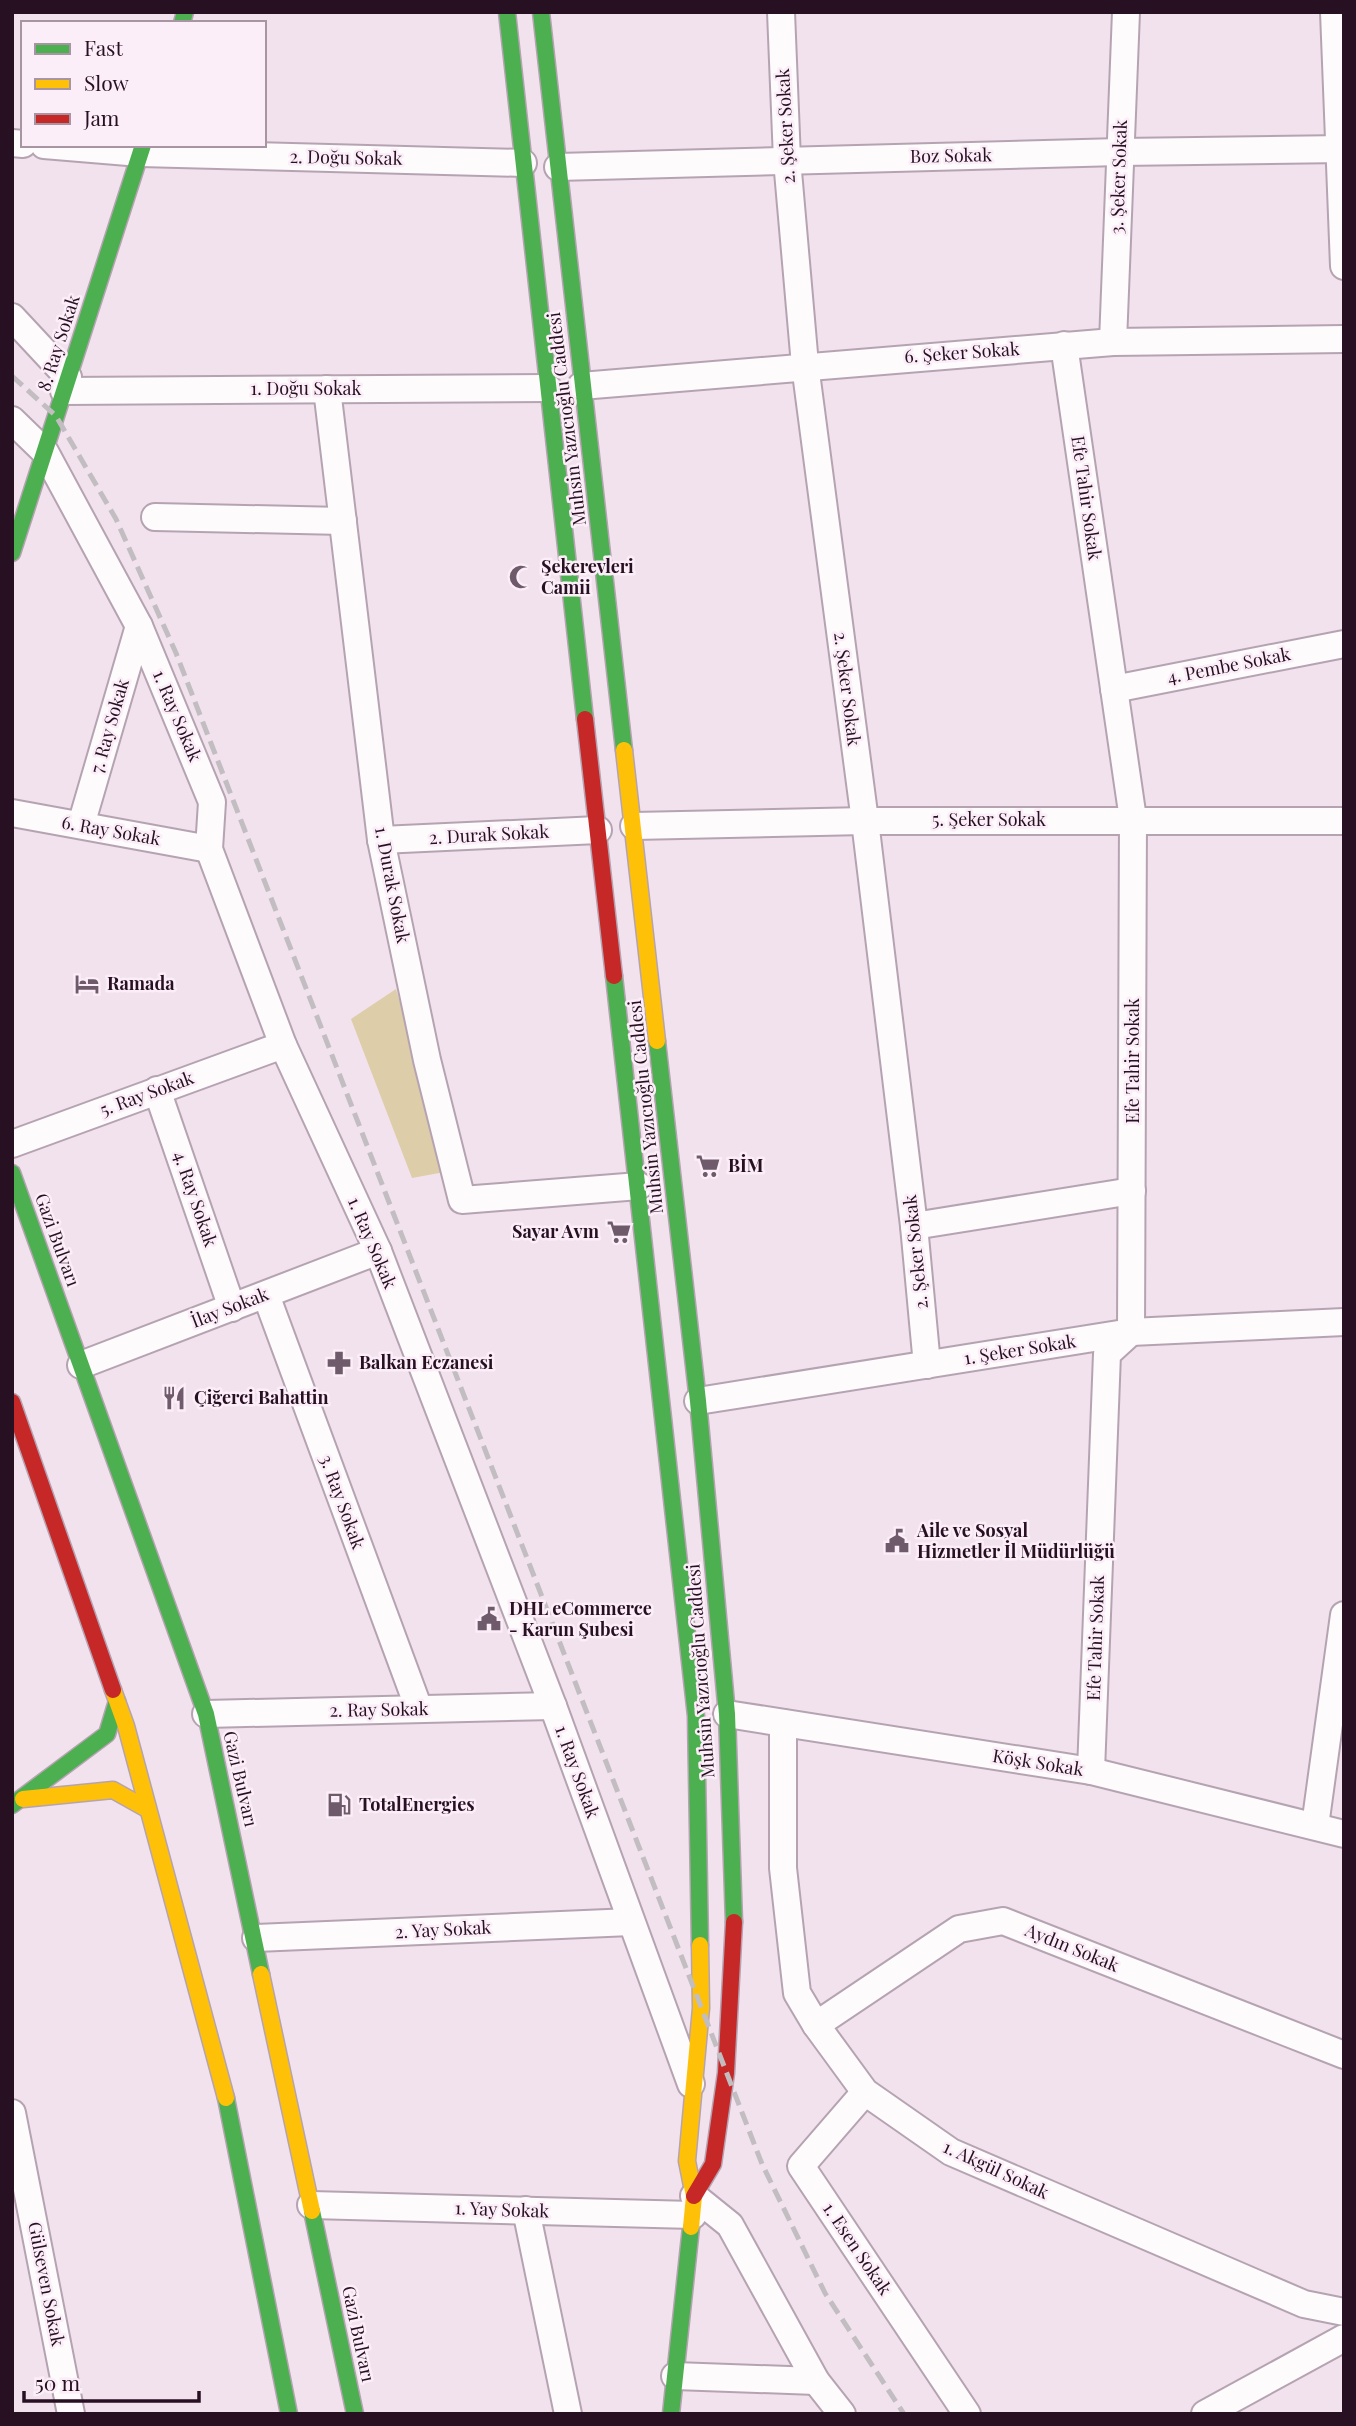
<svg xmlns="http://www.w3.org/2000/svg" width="1356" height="2426" viewBox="0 0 1356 2426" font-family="'Playfair Display',serif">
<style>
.green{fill:#decda9}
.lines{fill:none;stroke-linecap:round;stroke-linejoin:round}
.street-casing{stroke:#b6a3b2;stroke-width:30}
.fast-casing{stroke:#b6a3b2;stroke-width:19}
.slow-casing{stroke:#b6a3b2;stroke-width:19}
.jam-casing{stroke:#b6a3b2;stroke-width:19}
.street{stroke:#fdfbfc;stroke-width:26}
.fast{stroke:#4caf50;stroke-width:16}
.slow{stroke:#ffc107;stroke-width:16}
.jam{stroke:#c62828;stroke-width:16}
.rail{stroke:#c2bdc1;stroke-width:5;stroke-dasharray:14 7;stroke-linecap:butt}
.labels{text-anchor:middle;stroke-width:5;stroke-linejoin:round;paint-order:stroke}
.street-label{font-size:18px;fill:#281023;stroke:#fceef8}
.poi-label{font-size:18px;font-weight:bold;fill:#281023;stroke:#fceef8;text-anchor:start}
</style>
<rect width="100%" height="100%" fill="#f1e2ed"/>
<polygon class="green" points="396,989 450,1171 412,1178 351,1019"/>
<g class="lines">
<g class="street-casing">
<g id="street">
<polyline points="781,12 787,160 805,365 865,821 914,1226 927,1365"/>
<polyline points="1334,12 1344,266"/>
<polyline points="12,143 23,144"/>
<polyline points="44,145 140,153 523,163"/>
<polyline points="558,167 1120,152 1344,149"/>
<polyline points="12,317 68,377"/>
<polyline points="1113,342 1126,12"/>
<polyline points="1064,345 1133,819 1131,1332 1107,1354 1091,1771"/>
<polyline points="581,386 1113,342 1344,339"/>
<polyline points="327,389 381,840 427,1060 462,1200 639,1186"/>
<polyline points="64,391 548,388"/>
<polyline points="12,420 45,452 139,626 212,802 209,849 283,1045 378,1251 553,1706 691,2084"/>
<polyline points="155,517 343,521"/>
<polyline points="1114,689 1344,644"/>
<polyline points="12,813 209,849"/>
<polyline points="81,825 139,626"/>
<polyline points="634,826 865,821 1344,821"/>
<polyline points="381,840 598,830"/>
<polyline points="157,1090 232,1308"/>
<polyline points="12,1144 283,1045"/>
<polyline points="914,1226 1132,1191"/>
<polyline points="266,1295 419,1709"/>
<polyline points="81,1365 378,1251"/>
<polyline points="698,1401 1131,1332 1344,1322"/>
<polyline points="206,1714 553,1706"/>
<polyline points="727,1714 1091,1771 1344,1834"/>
<polyline points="783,1723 783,1868 797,1993 816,2025 865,2092 951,2152 1304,2304 1344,2312"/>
<polyline points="1315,1826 1344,1615"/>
<polyline points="256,1938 631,1922"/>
<polyline points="816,2025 959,1929 1003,1921 1344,2055"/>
<polyline points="865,2092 801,2166 967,2414"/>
<polyline points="12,2113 71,2414"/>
<polyline points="694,2196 730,2225 816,2381 842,2414"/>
<polyline points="311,2205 693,2215"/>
<polyline points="526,2210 568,2414"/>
<polyline points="675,2376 816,2381"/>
<polyline points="1205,2414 1344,2338"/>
</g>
</g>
<g class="fast-casing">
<g id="fast">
<polyline points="507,12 585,719"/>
<polyline points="541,12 624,750"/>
<polyline points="182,23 185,12"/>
<polyline points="12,553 143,145"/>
<polyline points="614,976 696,1716 700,1945"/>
<polyline points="657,1041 698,1401 727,1714 734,1922"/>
<polyline points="12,1173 206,1714 261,1974"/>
<polyline points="12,1805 107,1734 117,1701"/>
<polyline points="226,2098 289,2414"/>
<polyline points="312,2211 355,2414"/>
<polyline points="671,2414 691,2227"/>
</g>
</g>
<g class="slow-casing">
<g id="slow">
<polyline points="624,750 657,1041"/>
<polyline points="113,1690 126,1726 226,2098"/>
<polyline points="23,1799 113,1790 147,1809"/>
<polyline points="261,1974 312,2211"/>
<polyline points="691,2227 694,2196 687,2161 701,2008 700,1945"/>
</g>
</g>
<g class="jam-casing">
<g id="jam">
<polyline points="585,719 614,976"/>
<polyline points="12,1402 113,1690"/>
<polyline points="694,2196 713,2164 726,2073 734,1922"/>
</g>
</g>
<use href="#street" class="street"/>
<use href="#fast" class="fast"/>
<use href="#slow" class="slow"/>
<use href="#jam" class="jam"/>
<polyline class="rail" points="12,376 56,416 116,519 176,653 762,2164 825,2293 904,2414"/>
</g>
<defs>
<g id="mosque-bare" transform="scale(1.89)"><path d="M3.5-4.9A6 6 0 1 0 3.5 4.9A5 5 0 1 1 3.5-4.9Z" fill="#6e5a6a" stroke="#fceef8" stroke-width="2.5" paint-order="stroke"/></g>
<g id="hotel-bare" transform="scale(1.89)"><path d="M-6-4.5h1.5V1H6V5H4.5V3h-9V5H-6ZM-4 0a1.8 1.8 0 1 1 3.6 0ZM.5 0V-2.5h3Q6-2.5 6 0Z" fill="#6e5a6a" stroke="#fceef8" stroke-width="2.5" paint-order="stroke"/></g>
<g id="supermarket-bare" transform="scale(1.89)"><path d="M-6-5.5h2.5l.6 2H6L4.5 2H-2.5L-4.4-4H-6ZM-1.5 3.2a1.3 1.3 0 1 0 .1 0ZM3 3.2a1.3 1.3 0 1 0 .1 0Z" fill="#6e5a6a" stroke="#fceef8" stroke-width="2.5" paint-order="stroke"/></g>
<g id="pharmacy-bare" transform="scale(1.89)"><path d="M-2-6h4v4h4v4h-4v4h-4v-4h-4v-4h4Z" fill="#6e5a6a" stroke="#fceef8" stroke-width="2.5" paint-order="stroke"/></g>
<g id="restaurant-bare" transform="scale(1.89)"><path d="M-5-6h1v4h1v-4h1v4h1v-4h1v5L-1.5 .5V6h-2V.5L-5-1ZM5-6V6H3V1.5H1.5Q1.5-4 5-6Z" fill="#6e5a6a" stroke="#fceef8" stroke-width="2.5" paint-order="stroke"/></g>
<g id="civic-bare" transform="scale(1.89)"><path d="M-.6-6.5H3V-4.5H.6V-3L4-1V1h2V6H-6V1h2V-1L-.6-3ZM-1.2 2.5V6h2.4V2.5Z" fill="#6e5a6a" stroke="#fceef8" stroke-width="2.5" paint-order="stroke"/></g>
<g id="fuel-bare" transform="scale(1.89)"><path d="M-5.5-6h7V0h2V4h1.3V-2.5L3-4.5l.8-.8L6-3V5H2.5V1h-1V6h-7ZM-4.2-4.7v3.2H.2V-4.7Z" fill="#6e5a6a" stroke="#fceef8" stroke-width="2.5" paint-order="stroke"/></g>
</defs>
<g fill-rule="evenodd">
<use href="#mosque-bare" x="521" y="577"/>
<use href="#hotel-bare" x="87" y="984"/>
<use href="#supermarket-bare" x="708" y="1166"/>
<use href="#supermarket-bare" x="619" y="1232"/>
<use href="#pharmacy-bare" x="339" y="1363"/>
<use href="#restaurant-bare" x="174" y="1398"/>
<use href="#civic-bare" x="897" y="1541"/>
<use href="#civic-bare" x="489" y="1619"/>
<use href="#fuel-bare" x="339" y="1805"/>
</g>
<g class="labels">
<g class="street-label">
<text transform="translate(786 126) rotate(-93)" y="6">2. Şeker Sokak</text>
<text transform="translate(951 156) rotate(-1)" y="6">Boz Sokak</text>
<text transform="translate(346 158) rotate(1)" y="6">2. Doğu Sokak</text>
<text transform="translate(1119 177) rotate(-88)" y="6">3. Şeker Sokak</text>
<text transform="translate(59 343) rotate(-72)" y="6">8. Ray Sokak</text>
<text transform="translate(962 353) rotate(-4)" y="6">6. Şeker Sokak</text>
<text x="306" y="395">1. Doğu Sokak</text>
<text transform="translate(567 419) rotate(-97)" y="6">Muhsin Yazıcıoğlu Caddesi</text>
<text transform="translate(1086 498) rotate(82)" y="6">Efe Tahir Sokak</text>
<text transform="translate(1229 666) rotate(-11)" y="6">4. Pembe Sokak</text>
<text transform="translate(847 689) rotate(83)" y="6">2. Şeker Sokak</text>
<text transform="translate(177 716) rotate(67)" y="6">1. Ray Sokak</text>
<text transform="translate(110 726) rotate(-74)" y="6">7. Ray Sokak</text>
<text x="989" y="826">5. Şeker Sokak</text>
<text transform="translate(111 831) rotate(10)" y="6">6. Ray Sokak</text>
<text transform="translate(489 835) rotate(-3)" y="6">2. Durak Sokak</text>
<text transform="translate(392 885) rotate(79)" y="6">1. Durak Sokak</text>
<text transform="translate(1133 1061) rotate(-90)" y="6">Efe Tahir Sokak</text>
<text transform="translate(147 1094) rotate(-20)" y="6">5. Ray Sokak</text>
<text transform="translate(646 1107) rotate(-96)" y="6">Muhsin Yazıcıoğlu Caddesi</text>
<text transform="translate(195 1199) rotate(71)" y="6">4. Ray Sokak</text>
<text transform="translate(57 1240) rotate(70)" y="6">Gazi Bulvarı</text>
<text transform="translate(372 1243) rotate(67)" y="6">1. Ray Sokak</text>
<text transform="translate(916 1252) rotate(-96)" y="6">2. Şeker Sokak</text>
<text transform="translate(230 1308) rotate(-21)" y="6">İlay Sokak</text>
<text transform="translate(1020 1350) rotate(-9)" y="6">1. Şeker Sokak</text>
<text transform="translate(342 1502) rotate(70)" y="6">3. Ray Sokak</text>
<text transform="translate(1096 1638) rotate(-88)" y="6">Efe Tahir Sokak</text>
<text transform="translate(701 1671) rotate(-94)" y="6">Muhsin Yazıcıoğlu Caddesi</text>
<text transform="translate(379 1710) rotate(-1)" y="6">2. Ray Sokak</text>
<text transform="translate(1038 1763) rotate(9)" y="6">Köşk Sokak</text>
<text transform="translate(577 1772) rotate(70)" y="6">1. Ray Sokak</text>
<text transform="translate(240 1779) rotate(77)" y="6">Gazi Bulvarı</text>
<text transform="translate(443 1930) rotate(-3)" y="6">2. Yay Sokak</text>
<text transform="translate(1072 1948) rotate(22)" y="6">Aydın Sokak</text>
<text transform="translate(996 2170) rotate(25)" y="6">1. Akgül Sokak</text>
<text transform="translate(502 2210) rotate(2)" y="6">1. Yay Sokak</text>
<text transform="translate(857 2249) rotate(56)" y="6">1. Esen Sokak</text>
<text transform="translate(46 2284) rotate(79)" y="6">Gülseven Sokak</text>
<text transform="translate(358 2334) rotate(78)" y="6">Gazi Bulvarı</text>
</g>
<g class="poi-label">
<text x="541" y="573">Şekerevleri<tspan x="541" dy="21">Camii</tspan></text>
<text x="107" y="990">Ramada</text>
<text x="728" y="1172">BİM</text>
<text x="599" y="1238" text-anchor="end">Sayar Avm</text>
<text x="359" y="1369">Balkan Eczanesi</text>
<text x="194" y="1404">Çiğerci Bahattin</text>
<text x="917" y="1537">Aile ve Sosyal<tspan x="917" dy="21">Hizmetler İl Müdürlüğü</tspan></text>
<text x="509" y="1615">DHL eCommerce<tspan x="509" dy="21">- Karun Şubesi</tspan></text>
<text x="359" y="1811">TotalEnergies</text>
</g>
</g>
<rect width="1356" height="2426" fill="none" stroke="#281023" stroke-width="28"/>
<rect x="21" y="21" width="245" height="126" fill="#fceef8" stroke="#a795a3" stroke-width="2"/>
<rect x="35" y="44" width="35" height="10" fill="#4caf50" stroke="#a795a3" stroke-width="2"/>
<text x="84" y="56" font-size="21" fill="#281023">Fast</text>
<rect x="35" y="79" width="35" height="10" fill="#ffc107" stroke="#a795a3" stroke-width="2"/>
<text x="84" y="91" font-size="21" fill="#281023">Slow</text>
<rect x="35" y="114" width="35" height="10" fill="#c62828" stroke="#a795a3" stroke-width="2"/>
<text x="84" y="126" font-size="21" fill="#281023">Jam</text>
<path d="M24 2391v10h175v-10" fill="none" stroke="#281023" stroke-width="3.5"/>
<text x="35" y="2391" font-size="21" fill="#281023" stroke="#fceef8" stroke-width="5" paint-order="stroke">50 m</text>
</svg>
